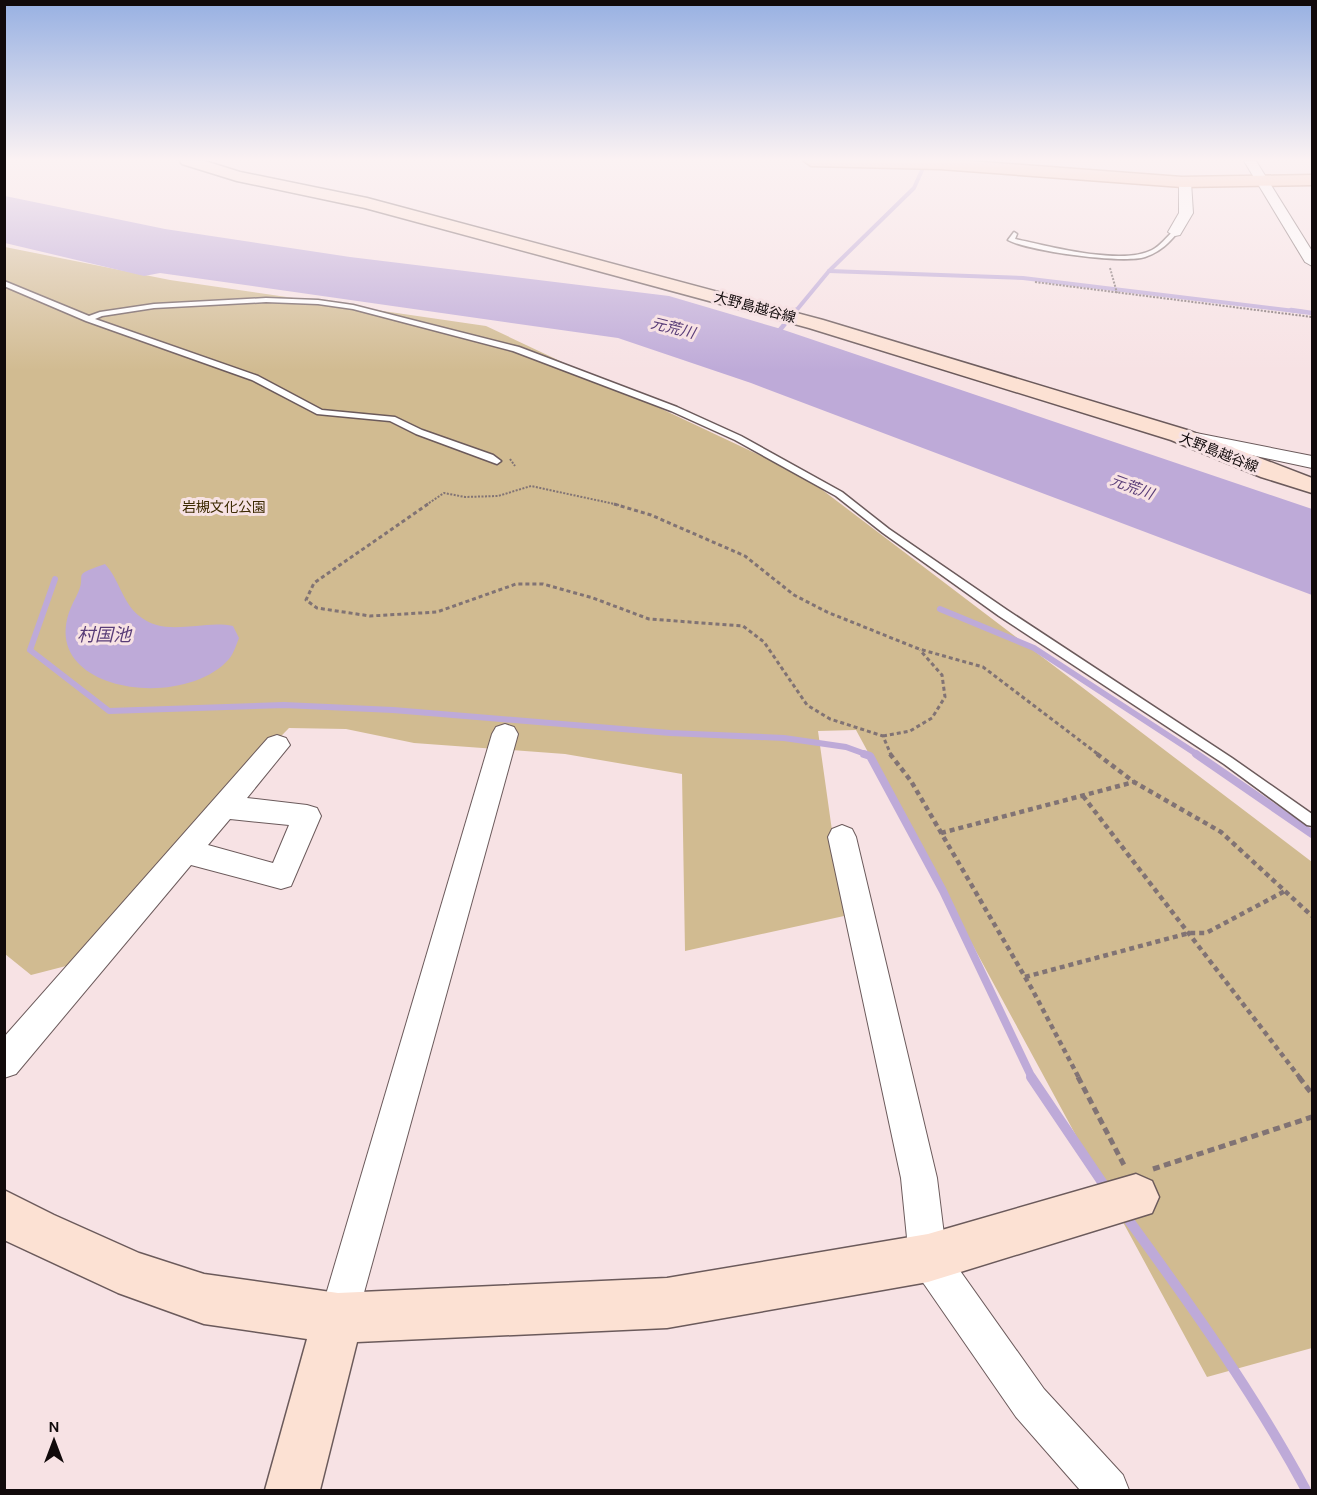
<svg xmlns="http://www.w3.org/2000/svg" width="1317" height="1495" viewBox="0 0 1317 1495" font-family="Karla,'Noto Sans JP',sans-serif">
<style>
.green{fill:#d1bb91}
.water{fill:#beaad8}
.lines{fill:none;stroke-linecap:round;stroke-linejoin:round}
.stream-far4{stroke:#beaad8;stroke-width:4}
.stream-far3{stroke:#beaad8;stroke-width:4.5}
.stream-far2{stroke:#beaad8;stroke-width:6}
.stream-far1{stroke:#beaad8;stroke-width:8}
.stream{stroke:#beaad8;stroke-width:10}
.lane-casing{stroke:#6b5a5b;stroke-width:3}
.street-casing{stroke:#6b5a5b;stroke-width:2}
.secondary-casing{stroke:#6b5a5b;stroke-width:3}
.primary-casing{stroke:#a5694a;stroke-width:3}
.path-far3{stroke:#817374;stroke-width:2;stroke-dasharray:2 1.5;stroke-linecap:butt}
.path-far2{stroke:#817374;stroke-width:3;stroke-dasharray:4 3;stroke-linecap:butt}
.path-far1{stroke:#817374;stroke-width:4.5;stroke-dasharray:5 4;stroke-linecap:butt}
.path{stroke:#817374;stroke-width:5;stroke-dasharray:7 4.5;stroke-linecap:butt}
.lane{fill:#fff;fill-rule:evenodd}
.street{fill:#fff;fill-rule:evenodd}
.secondary{fill:#fce1d3;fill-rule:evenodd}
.primary{fill:#f9c4a7;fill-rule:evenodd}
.labels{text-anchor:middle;stroke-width:6;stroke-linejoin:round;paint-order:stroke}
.far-street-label{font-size:14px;fill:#110a0b;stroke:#f7e2e4}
.far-park-label{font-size:14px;fill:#3d2b03;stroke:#f7e2e4}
.far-water-label{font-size:15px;font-style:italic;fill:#583c77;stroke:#f7e2e4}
.water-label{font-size:18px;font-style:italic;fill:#583c77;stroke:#f7e2e4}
</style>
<rect width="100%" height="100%" fill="#f7e2e4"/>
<polygon class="green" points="5,247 170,280 486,326 804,476 1312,862 1312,1348 1207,1377 856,730 818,731 844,916 685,951 682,774 565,754 414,743 346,729 289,728 195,824 66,966 31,975 5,954"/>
<g class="water">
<polygon points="5,196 165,229 350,257 669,296 781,329 1312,509 1312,595 751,383 618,338 160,273 144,276 5,243"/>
<path d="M105 564C119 579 122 601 138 615 166 639 202 619 233 626L239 638C236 645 234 653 229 659 181 714 24 690 76 597 90 572 67 577 105 564Z"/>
</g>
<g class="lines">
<g class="stream-far4">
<polyline points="829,271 1023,278 1303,312"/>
<polyline points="795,312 829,271 914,188 923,168"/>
</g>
<g class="stream-far3">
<polyline points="1291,310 1312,313"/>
<polyline points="775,336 796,310"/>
</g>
<g class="stream-far2">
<polyline points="55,579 30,650 109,711 284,705 393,710 670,733 784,738 846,747 868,755"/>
<polyline points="940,609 1034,648 1198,755"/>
</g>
<g class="stream-far1">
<polyline points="864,754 870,756 943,891 1032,1078"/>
<polyline points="1196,754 1312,834"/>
</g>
<g class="stream">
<polyline points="1031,1077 1108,1191"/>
<path d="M1125 1215C1190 1304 1254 1393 1306 1490"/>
</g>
<g class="lane-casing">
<g id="lane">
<path d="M1173 231 1178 232C1169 243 1160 252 1145 257 1122 264 1028 251 1008 240L1014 232 1017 234 1015 239C1049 246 1121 266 1152 250 1160 246 1167 237 1173 231Z"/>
<polygon points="4,281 89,316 100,312 154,304 266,298 318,300 353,305 519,347 677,407 741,436 842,492 889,529 1007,610 1232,758 1312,814 1312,826 1307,825 1224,764 999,616 883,533 836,496 735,440 671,411 513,351 353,309 318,304 266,302 154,308 102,316 95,319 258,376 322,410 395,417 422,430 493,455 501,461 497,464 416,434 390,421 317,414 252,380 86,321 4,286"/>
</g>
</g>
<g class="street-casing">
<g id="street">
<polygon points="1244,161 1256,161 1312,251 1312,266 1305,262"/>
<polygon points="1185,178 1191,182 1193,213 1180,235 1175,236 1168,232 1179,213 1179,182"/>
<polygon points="1191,432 1312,456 1312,468 1185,441 1182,437 1185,433"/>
<polygon points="505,724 514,727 518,734 357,1318 352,1332 338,1337 324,1332 319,1318 492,734 496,727"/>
<path d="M277 735 286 738 290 745 247 798 307 805 317 808 321 816 291 886 281 889 191 865 16 1074 4 1078V1037L268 738ZM230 819 289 825 273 863 208 845Z"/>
<polygon points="842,825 852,829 856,837 937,1178 946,1251 1044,1389 1123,1475 1129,1490 1080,1490 1016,1417 915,1271 909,1258 901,1178 828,837 832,829"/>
</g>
</g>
<g class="secondary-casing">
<g id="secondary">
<polygon points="180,161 205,161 240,172 367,198 823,320 1187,430 1312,478 1312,493 1261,477 1171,440 809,328 365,208 237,181 182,164"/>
<polygon points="1136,1174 1152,1181 1159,1197 1152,1213 928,1282 667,1328 357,1342 320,1490 265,1490 307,1339 204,1324 118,1293 4,1240 4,1190 54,1215 139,1253 204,1274 338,1293 667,1278 928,1234"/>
</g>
</g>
<g class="primary-casing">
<polygon id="primary" points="804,161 969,161 1182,177 1312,175 1312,185 1182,187 940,169 811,166"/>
</g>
<g class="path-far3">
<polyline points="1110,268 1117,293"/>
<polyline points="1035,282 1312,317"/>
<polyline points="510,459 515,466"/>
<polyline points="426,505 444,493 465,497 498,496 531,486 619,505"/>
</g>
<g class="path-far2">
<polyline points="428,504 314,583 306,600 317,608 370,616 437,612 516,584 543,584 593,598 649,619 743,626 764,642 807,705 830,719 883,736 891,755"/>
<polyline points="614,504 651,515 745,556 794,595 827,612 919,649 983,667 1099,755"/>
<polyline points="883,736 910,731 932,718 945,697 942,675 920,650"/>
</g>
<g class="path-far1">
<polyline points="890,754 911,781 1032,989 1079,1078"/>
<polyline points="1097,754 1134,782 1221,832 1312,916"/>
<polyline points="1083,796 1300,1078"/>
<polyline points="941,833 1134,782"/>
<polyline points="1025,977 1189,933 1206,933 1285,891"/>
</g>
<g class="path">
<polyline points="1078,1077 1125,1167"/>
<polyline points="1299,1077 1312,1094"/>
<polyline points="1153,1169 1312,1117"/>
</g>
<use href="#lane" class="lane"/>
<use href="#street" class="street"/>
<use href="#secondary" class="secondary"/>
<use href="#primary" class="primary"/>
</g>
<linearGradient id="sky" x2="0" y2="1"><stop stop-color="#97b0e2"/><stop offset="0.43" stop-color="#fbf2f3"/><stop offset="1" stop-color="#fbf2f3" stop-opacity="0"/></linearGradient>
<rect width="1317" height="371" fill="url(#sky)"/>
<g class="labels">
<g class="far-street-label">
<text transform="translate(755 307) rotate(15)" y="5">大野島越谷線</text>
<text transform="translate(1219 452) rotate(22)" y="5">大野島越谷線</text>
</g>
<g class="far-park-label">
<text x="224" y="512">岩槻文化公園</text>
</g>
<g class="far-water-label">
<text transform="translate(673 328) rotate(14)" y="5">元荒川</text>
<text transform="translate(1132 487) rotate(20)" y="5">元荒川</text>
</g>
<g class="water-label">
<text x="104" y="641">村国池</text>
</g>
</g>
<rect width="1317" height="1495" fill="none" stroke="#110a0b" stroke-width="12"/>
<g transform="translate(54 1441)" stroke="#f7e2e4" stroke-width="4.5" paint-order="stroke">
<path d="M0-4.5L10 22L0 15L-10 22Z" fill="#110a0b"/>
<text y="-9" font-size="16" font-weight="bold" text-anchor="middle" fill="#110a0b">N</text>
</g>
</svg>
